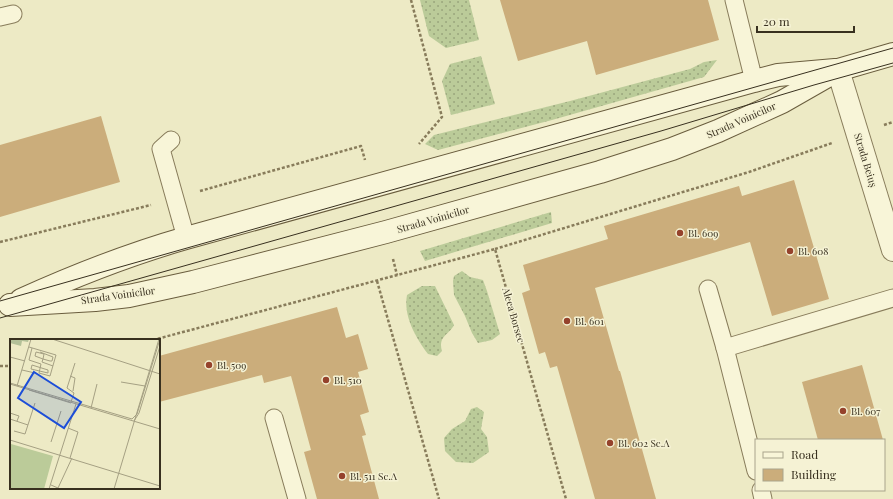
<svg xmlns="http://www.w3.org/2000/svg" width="893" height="499" viewBox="0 0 893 499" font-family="'Playfair Display',serif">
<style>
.grass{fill:url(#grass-dots)}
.building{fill:#cbad7b}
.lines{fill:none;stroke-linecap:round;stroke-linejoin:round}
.lane-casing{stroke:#887c5b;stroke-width:19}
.street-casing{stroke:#887c5b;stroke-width:24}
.secondary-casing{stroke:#6a5d3e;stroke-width:24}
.path{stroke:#887c5b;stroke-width:2.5;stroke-dasharray:3 2;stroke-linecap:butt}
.lane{stroke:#f8f5d8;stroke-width:17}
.street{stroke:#f8f5d8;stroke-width:22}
.secondary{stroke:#f8f5d8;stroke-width:22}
.tram{stroke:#38301f;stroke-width:1}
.poi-dot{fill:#95422c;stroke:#f5f2d4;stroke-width:1.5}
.labels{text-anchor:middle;stroke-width:3;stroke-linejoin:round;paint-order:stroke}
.street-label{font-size:10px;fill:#38301f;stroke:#f5f2d4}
.poi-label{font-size:10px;fill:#38301f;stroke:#f5f2d4;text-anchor:start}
.inset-road{fill:none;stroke:#a5a083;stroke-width:1}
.view{fill:#1d4ed8;fill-opacity:0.15;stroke:#1d4ed8;stroke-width:2}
.inset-edge{fill:none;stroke:#38301f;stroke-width:2}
</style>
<defs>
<pattern id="grass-dots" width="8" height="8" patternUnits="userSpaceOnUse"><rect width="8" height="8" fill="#bbcb99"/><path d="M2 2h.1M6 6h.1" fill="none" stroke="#99a57c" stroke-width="1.8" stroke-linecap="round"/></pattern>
</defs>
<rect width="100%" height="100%" fill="#edeac5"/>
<g class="grass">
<polygon points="420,0 469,0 479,40 446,48 429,36"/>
<polygon points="481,56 495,104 451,115 442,81 450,64"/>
<polygon points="717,60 704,77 552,120 438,150 425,144 434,135 570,101 690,69 704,62"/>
<polygon points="551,212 552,223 425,261 420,251"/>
<polygon points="462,271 470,277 483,280 487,291 500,334 492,340 478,343 472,333 465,316 454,295 453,281 454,276"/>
<path d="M422 286H435L454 325C448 336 438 336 442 351L437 356 428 354C416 338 403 316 407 295Z"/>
<polygon points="477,407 484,412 481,429 487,437 489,452 473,463 456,462 445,451 444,438 452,429 465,421 471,409"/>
</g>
<g class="building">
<polygon points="500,0 708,0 719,40 596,75 587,41 518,61"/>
<polygon points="101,116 120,182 0,217 0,145"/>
<polygon points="794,180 829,299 772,316 750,242 595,288 619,371 620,371 656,499 595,499 557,366 550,368 545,352 539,354 522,293 530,290 523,265 608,239 604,226 739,186 742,196"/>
<polygon points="337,307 346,338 358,334 368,369 358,372 369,412 360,415 366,435 362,436 379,499 317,499 304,452 311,450 291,376 264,383 262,375 159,402 159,356"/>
<polygon points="862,365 883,440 818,440 802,382"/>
</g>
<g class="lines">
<g class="lane-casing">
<g id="lane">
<polyline points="734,0 754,81"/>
<polyline points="0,17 13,14"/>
<polyline points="171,140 161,149 186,238"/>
<polyline points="708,289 725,348 756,471"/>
<polyline points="725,348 893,298"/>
<polyline points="274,418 297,499"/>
<polyline points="761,490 763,499"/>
</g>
</g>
<g class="street-casing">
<polyline id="street" points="838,70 893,250"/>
</g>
<g class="secondary-casing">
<g id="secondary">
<path d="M21 300C74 276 130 254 186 238L754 81 778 75 835 70"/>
<polyline points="10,305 95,300 129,296 193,282 386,232 600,172 672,149 718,131 782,102 838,70 893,54"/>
</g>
</g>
<g class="path">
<polyline points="411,0 442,117 419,144"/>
<polyline points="884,125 893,122"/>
<polyline points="200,191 361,146 365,160"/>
<polyline points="0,242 151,205"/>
<polyline points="495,249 749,172 832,143"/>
<polyline points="393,259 397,275"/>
<polyline points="377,281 439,499"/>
<polyline points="153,340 495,249 566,499"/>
<polyline points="0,366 11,366"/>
</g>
<use href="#lane" class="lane"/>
<use href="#street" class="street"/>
<use href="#secondary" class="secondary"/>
<g class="tram">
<polyline points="0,301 893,48"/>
<polyline points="0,318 661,131 814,85 893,63"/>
</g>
</g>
<g class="poi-dot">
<circle cx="680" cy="233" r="4"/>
<circle cx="790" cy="251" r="4"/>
<circle cx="567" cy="321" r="4"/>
<circle cx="209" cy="365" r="4"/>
<circle cx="326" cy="380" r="4"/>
<circle cx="843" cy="411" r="4"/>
<circle cx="610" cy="443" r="4"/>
<circle cx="342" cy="476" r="4"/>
</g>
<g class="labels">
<g class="street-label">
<text transform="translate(741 120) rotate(-24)" y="4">Strada Voinicilor</text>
<text transform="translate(866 160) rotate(73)" y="4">Strada Beiuș</text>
<text transform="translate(433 219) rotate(-16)" y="4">Strada Voinicilor</text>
<text transform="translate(118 295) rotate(-8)" y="4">Strada Voinicilor</text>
<text transform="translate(514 315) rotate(74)" y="4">Aleea Borsec</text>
</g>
<g class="poi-label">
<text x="688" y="237">Bl. 609</text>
<text x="798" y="255">Bl. 608</text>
<text x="575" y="325">Bl. 601</text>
<text x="217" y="369">Bl. 509</text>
<text x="334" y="384">Bl. 510</text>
<text x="851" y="415">Bl. 607</text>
<text x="618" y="447">Bl. 602 Sc.A</text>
<text x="350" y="480">Bl. 511 Sc.A</text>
</g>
</g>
<g transform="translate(10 339)">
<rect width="150" height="150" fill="#edeac5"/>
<path d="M1 105 43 117 34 150H0Z" fill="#bbcb99"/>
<path d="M0 0H19L18 3 12 2 11 7 0 4Z" fill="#b3c098"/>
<path class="inset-road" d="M42 0 150 35M19 8 46 16 40 37 29 34 31 25 19 21 22 9M30 13 43 18 42 22H40L33 20 25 17 26 13 34 15 33 20 32 23 43 27M0 18 15 22M22 26 38 31V34L21 30ZM12 31 25 34M60 37 65 39 63 52M111 43 135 47M0 44 122 80 127 75 150 0M0 45 150 90M7 47 21 0M19 51 61 64M61 63 64 54 57 49 65 24M81 69 87 45M0 74 9 77 7 82M0 80 18 86M124 82 129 74 150 7M58 89 68 93 60 119M4 92 15 95 25 64M0 101 150 147M41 103 51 72M41 146 48 149 62 119M39 150 66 65M104 150 149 0"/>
<path class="view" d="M24 33 71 63 54 89 8 59Z"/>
<rect width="150" height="150" class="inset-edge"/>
</g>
<rect x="755" y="439" width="130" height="52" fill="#f5f2d4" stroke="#a9a48c"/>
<rect x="763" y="452" width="20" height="6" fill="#f8f5d8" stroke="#a9a48c"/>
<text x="791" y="459" font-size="12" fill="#38301f">Road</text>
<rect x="763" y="469" width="20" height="12" fill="#cbad7b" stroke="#a9a48c"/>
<text x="791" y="479" font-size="12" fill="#38301f">Building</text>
<path d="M757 26v6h97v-6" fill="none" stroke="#38301f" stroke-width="2"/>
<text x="763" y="26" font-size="12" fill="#38301f" stroke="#f5f2d4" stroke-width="3" paint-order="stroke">20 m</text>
</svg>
